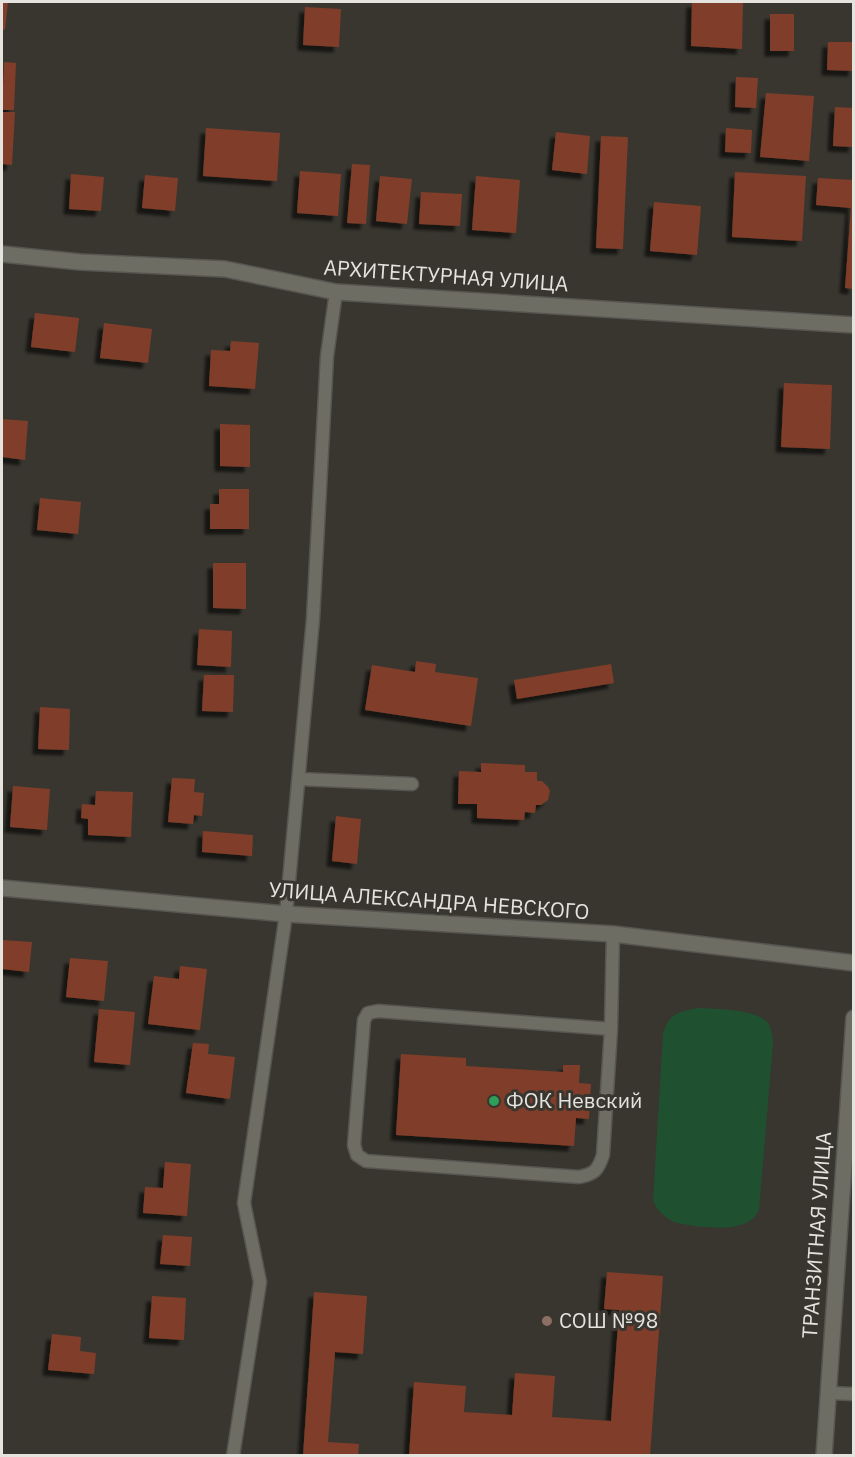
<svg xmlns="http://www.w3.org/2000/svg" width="855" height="1457" viewBox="0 0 855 1457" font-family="'IBM Plex Sans',sans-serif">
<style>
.green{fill:#1f5130}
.building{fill:#7f3e2a;filter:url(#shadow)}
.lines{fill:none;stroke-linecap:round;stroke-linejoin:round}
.service-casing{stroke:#56554f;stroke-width:15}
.minor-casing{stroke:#56554f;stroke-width:18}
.service{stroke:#6e6d64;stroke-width:12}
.minor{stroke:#6e6d64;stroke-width:15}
.leisure-dot{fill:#2e9e5b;stroke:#38362f;stroke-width:2}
.education-dot{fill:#8d6e63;stroke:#38362f;stroke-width:2}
.labels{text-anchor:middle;stroke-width:6;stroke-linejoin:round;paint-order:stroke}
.street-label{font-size:21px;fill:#e4e3de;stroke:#38362f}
.poi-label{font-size:21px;fill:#e4e3de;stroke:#38362f;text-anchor:start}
</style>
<defs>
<filter id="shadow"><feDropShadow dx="-5.5" dy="5.5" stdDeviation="1.5" flood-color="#0009"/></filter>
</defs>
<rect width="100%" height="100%" fill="#38362f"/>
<path class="green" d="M698 1008C715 1009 753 1009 766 1021 772 1026 772 1035 773 1043L759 1210C756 1215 754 1218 750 1221 745 1224 738 1226 732 1227 720 1229 682 1226 672 1221 663 1216 657 1210 653 1201L663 1034C669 1013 678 1012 698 1008Z"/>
<g class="building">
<polygon points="2,2 8,2 5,30 2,29"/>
<polygon points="692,2 743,2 742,49 691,46"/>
<polygon points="305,7 341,9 339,47 303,45"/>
<rect x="770" y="14" width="24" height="37"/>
<polygon points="828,42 854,42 854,71 827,70"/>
<polygon points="4,62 16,63 14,110 2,110"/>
<polygon points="736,77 758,78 756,108 735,107"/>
<polygon points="766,93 814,96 809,161 760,157"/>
<polygon points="835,107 854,108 854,147 833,146"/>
<polygon points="2,112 15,112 12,165 2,164"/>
<polygon points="206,128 280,133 277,181 203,176"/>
<polygon points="726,128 752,130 751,153 725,152"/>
<polygon points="556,132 590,136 587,174 552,170"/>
<polygon points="601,136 628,137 623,249 596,248"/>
<polygon points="352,164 370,165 366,224 347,223"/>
<polygon points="300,171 341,174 338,216 297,213"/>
<polygon points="735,172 806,176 802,241 732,237"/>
<polygon points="71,174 104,177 101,211 69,209"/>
<polygon points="145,175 178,178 175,211 142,208"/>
<polygon points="380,176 412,179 407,224 376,221"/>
<polygon points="476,176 520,180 516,233 472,230"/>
<polygon points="818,178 854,180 854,289 845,288 851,208 816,205"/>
<polygon points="421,192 462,194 460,226 419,224"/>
<polygon points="654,202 701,206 697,255 650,251"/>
<polygon points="35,313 79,318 75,352 31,347"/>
<polygon points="104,323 152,329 148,363 100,358"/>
<polygon points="231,341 259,343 255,389 209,386 211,350 230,351"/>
<polygon points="784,383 832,385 830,449 781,447"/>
<polygon points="2,419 28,421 25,460 2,457"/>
<polygon points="220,424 250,425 250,467 220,466"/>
<polygon points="219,489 249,489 249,529 210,529 210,504 219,504"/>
<polygon points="40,498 81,502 78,534 37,530"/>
<polygon points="213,563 246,563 246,609 213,608"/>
<polygon points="199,629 232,631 231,667 197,665"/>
<polygon points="416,661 436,664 435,672 478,678 471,726 365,710 372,665 415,672"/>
<polygon points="611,664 614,683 517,699 514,680"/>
<polygon points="204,675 234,675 233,712 202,711"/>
<polygon points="40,707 70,709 69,750 38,749"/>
<polygon points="481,763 525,765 525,772 537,772 537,781 542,781 548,787 550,791 548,800 541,805 536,805 535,813 525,812 524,820 477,818 477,804 458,804 459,771 481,772"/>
<polygon points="172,778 195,779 194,792 204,793 202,816 194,815 193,824 168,822"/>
<polygon points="13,786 50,789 47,830 10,827"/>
<polygon points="96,791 133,792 131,837 88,835 88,819 81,818 82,804 95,805"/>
<polygon points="336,816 361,819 357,864 332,861"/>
<polygon points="203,831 253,835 252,856 202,852"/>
<polygon points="3,940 32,942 29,972 2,969"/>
<polygon points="70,958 108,961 104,1001 66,997"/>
<polygon points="180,966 207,969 200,1030 148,1024 154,976 179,979"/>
<polygon points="99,1009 135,1012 130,1065 94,1062"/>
<polygon points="193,1043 209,1044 208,1054 235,1057 230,1099 186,1093"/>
<polygon points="401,1054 466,1058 466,1066 563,1072 563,1065 580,1065 579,1083 591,1084 589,1119 576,1118 574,1146 396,1135"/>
<polygon points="165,1162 191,1164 187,1216 143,1213 145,1187 163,1188"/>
<polygon points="163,1235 192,1237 190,1266 160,1264"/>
<polygon points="607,1272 663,1276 650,1456 409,1456 414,1382 466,1386 464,1412 512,1415 515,1373 555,1376 552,1417 611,1421 619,1310 604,1309"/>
<polygon points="314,1292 367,1296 363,1354 335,1352 328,1442 359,1444 358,1456 303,1456"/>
<polygon points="152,1296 186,1298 184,1340 149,1338"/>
<polygon points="52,1334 81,1337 80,1351 96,1353 94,1374 48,1370"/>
</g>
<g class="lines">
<g class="service-casing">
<g id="service">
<polyline points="299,779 412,784"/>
<path d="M611 1029 378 1011 368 1013 364 1020 354 1145 357 1155 366 1161 579 1177C595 1174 598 1170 603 1155L611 1029 613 934"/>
<polyline points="828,1393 854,1394"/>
<polyline points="233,1456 260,1282 244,1203 286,914 313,619 327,356 336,292"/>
</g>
</g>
<g class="minor-casing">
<g id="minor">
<polyline points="2,254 80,262 225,269 336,292 854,325"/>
<polyline points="2,888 286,914 613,934 854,963"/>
<polyline points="824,1456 854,1018"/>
</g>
</g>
<use href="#service" class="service"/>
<use href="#minor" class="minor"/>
</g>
<circle class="leisure-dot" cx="494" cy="1101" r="6"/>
<circle class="education-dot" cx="547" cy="1321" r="6"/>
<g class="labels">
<g class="street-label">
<text transform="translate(446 276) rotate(4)" y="7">АРХИТЕКТУРНАЯ УЛИЦА</text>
<text transform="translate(429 901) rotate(4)" y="7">УЛИЦА АЛЕКСАНДРА НЕВСКОГО</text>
<text transform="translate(817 1235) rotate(-86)" y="7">ТРАНЗИТНАЯ УЛИЦА</text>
</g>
<g class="poi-label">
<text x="506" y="1108">ФОК Невский</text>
<text x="559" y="1328">СОШ №98</text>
</g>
</g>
<rect width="855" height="1457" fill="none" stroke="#e4e3de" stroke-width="6"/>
</svg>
